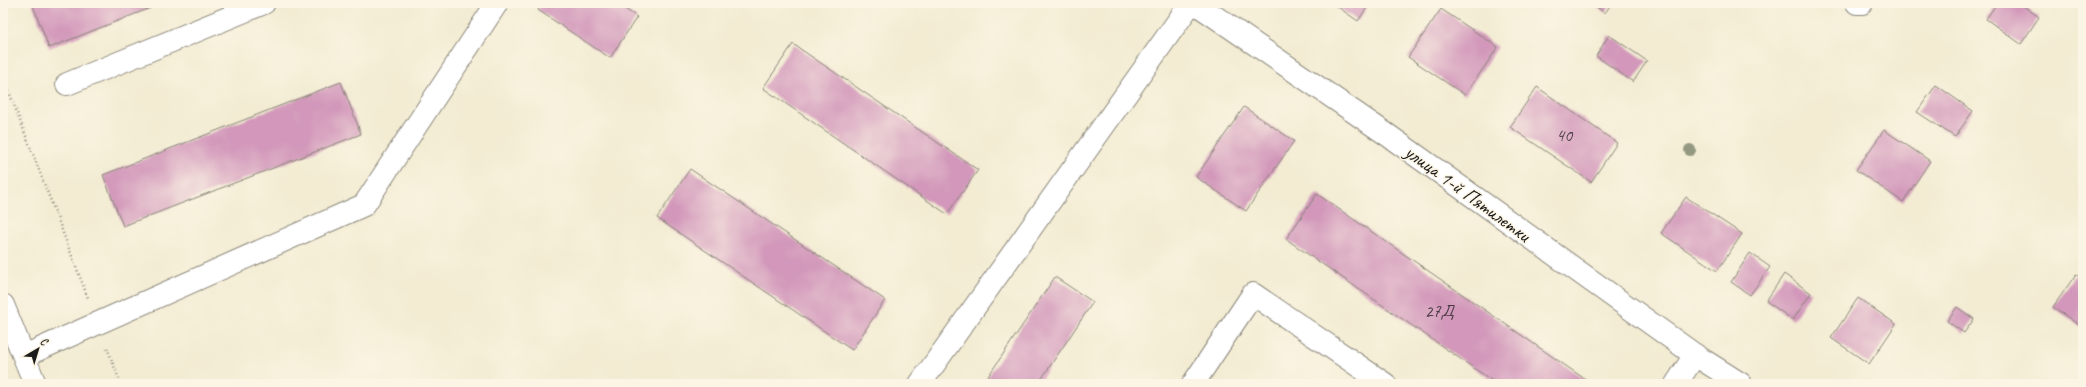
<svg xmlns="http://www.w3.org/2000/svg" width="2086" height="387" viewBox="0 0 2086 387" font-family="Caveat,sans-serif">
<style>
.building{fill:#d297ba}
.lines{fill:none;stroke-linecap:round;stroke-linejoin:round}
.minor-casing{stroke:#888478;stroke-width:24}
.major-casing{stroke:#888478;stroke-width:24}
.path{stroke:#888478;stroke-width:2.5;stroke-dasharray:1 3;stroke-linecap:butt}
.minor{stroke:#fff;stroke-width:22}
.major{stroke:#fff;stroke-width:22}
.tree{fill:#939980}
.labels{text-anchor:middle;stroke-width:3;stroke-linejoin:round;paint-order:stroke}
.number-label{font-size:18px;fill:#4a3b44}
.street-label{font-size:20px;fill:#1c1c1c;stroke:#fcf5e5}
</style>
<rect width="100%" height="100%" fill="#fcf5e5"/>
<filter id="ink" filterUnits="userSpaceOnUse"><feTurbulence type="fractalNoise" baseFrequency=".025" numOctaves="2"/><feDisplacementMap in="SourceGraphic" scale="8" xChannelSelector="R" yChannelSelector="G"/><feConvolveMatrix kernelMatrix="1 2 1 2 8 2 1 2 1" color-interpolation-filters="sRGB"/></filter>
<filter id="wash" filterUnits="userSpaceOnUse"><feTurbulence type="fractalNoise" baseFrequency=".012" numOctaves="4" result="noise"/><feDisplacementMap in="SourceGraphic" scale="16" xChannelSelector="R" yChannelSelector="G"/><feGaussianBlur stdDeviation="0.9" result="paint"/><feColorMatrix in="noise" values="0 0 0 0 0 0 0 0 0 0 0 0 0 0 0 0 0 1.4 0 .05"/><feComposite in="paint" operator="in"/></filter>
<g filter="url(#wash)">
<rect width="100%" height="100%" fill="#f3ecd3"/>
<g id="blocks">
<g class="building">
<polygon points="32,3 163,3 49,48"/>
<polygon points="542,3 616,3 637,17 610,58 538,10"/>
<polygon points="1332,3 1370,3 1358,21"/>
<polygon points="1591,3 1612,3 1605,13"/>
<polygon points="1997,3 2019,3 2039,17 2021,44 1986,19"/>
<polygon points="1441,9 1498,47 1465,95 1408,57"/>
<polygon points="1609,35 1647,61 1633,82 1596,56"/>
<polygon points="793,44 978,170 947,214 763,88"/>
<polygon points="341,82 361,134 123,226 103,175"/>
<polygon points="1936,85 1973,111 1955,137 1917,112"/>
<polygon points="1537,87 1617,143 1591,182 1510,127"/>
<polygon points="1244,107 1294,141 1246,211 1196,177"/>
<polygon points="1884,130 1930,161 1903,202 1856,170"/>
<polygon points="690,169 885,300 852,350 657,218"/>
<polygon points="1317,194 1592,384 1497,384 1286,239"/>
<polygon points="1686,197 1742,234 1717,271 1661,233"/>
<polygon points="1750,253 1770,267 1750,295 1731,282"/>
<polygon points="1784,274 1811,293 1793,320 1766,301"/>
<polygon points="2076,274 2083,278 2083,328 2053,307"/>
<polygon points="1055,277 1093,302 1038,384 983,384"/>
<polygon points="1858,298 1896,324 1869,364 1831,338"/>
<polygon points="1957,307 1974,319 1964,333 1947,321"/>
</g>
</g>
</g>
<g filter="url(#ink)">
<use href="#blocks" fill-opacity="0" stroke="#888478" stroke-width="1"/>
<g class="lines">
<g class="minor-casing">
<g id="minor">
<polyline points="1857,3 1862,3"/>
<polyline points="67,84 264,3"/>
<polyline points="24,356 364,205 497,3"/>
<polyline points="920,384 1191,3"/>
<polyline points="1193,384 1253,294 1385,384"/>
<polyline points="1676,384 1695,355"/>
</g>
</g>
<g class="major-casing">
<g id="major">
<polyline points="1195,3 1389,136 1695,355 1741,384"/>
<polyline points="3,305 35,384"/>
</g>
</g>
<g class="path">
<polyline points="3,76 88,298"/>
<polyline points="107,348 121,384"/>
</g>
<use href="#minor" class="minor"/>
<use href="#major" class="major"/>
</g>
<circle class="tree" cx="1690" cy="150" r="6"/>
</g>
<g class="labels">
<g class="number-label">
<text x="1564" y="141">40</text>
<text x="1439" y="317">27Д</text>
</g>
<g class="street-label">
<text transform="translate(1468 193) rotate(36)" y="7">улица 1-й Пятилетки</text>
</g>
</g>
<rect width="2086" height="387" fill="none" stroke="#fcf5e5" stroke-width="16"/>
<g transform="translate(38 349) rotate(38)" stroke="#fcf5e5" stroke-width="3" paint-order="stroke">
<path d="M0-3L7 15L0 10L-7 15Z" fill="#1c1c1c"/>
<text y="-6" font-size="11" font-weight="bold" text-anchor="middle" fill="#1c1c1c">С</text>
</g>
</svg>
